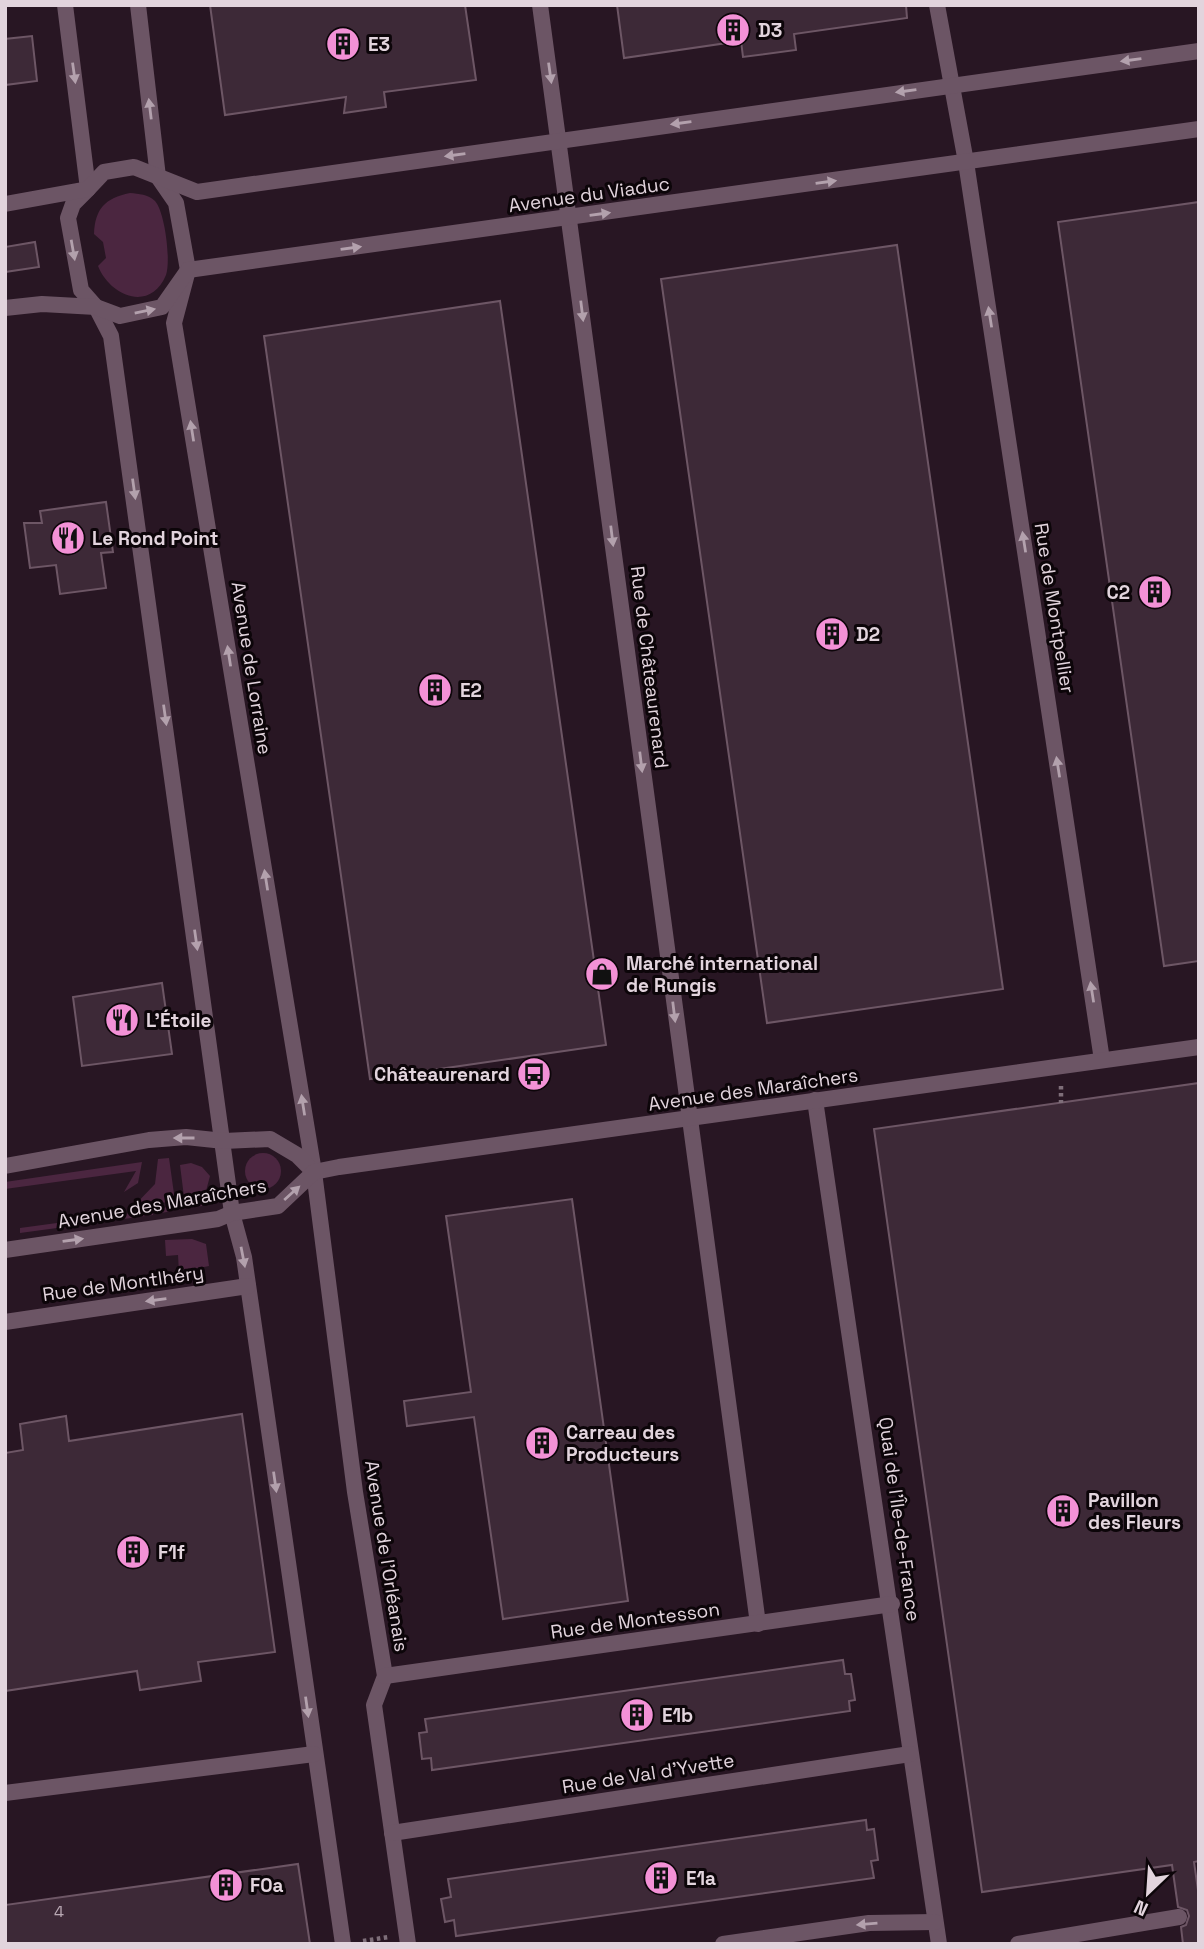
<svg xmlns="http://www.w3.org/2000/svg" width="1204" height="1949" viewBox="0 0 1204 1949" font-family="'Space Grotesk',sans-serif">
<style>
.green{fill:#4b2640}
.building{fill:#3d2937;stroke:#6d5665;stroke-width:2}
.lines{fill:none;stroke-linecap:round;stroke-linejoin:round}
.path{stroke:#7e6e79;stroke-width:4.5;stroke-dasharray:3.5 3.5;stroke-linecap:butt}
.service{stroke:#6c5565;stroke-width:16}
.oneway{fill:#b3a1ad}
.labels{text-anchor:middle;stroke-width:6;stroke-linejoin:round;paint-order:stroke}
.number-label{font-size:16px;fill:#b9a9b4}
.poi-label{font-size:19px;font-weight:bold;fill:#e2d4dd;stroke:#0c0509;text-anchor:start}
.street-label{font-size:19px;fill:#e2d4dd;stroke:#0c0509}
</style>
<rect width="100%" height="100%" fill="#281623"/>
<g class="green">
<path d="M130 193C139 194 148 194 155 201 165 212 171 261 166 275 150 313 110 296 98 266L106 258 103 242 94 234C95 209 105 198 130 193Z"/>
<circle cx="263" cy="1171" r="18"/>
<polygon points="169,1158 175,1201 133,1207 155,1184 158,1159"/>
<polygon points="142,1162 138,1183 124,1192 136,1171 5,1189 5,1182"/>
<polygon points="191,1163 202,1167 210,1176 202,1206 161,1213 161,1208 185,1205 180,1165"/>
<polygon points="153,1210 153,1215 20,1233 20,1228"/>
<polygon points="192,1239 206,1244 209,1266 179,1272 178,1255 166,1256 165,1240"/>
</g>
<g class="building">
<polygon points="210,5 465,5 476,80 384,92 386,107 344,113 346,97 225,115"/>
<polygon points="617,5 906,5 907,18 794,34 796,50 743,57 741,41 624,58"/>
<polygon points="32,36 37,81 5,85 5,39"/>
<polygon points="1199,202 1199,961 1164,966 1058,222"/>
<polygon points="35,242 39,267 5,272 5,247"/>
<polygon points="897,245 1003,989 767,1023 661,279"/>
<polygon points="500,301 606,1045 370,1079 264,336"/>
<polygon points="106,502 113,552 101,553 106,588 60,594 56,565 30,568 24,523 42,523 40,511"/>
<polygon points="162,983 172,1054 82,1066 73,997"/>
<polygon points="1199,1083 1199,1861 1194,1862 1199,1897 1199,1944 1183,1944 1181,1927 1186,1925 1189,1916 1187,1910 1178,1907 1172,1865 982,1892 874,1129"/>
<polygon points="572,1199 628,1601 503,1619 474,1417 407,1426 404,1401 471,1392 446,1216"/>
<polygon points="242,1414 275,1652 198,1662 201,1681 140,1690 137,1671 5,1691 5,1453 23,1450 20,1424 66,1416 69,1441"/>
<polygon points="843,1660 845,1674 851,1674 855,1700 849,1701 850,1711 432,1770 431,1758 422,1759 419,1733 427,1732 425,1719"/>
<polygon points="866,1820 867,1830 874,1829 878,1860 871,1861 874,1878 456,1936 454,1920 445,1922 441,1899 451,1897 448,1879"/>
<polygon points="298,1864 310,1944 5,1944 5,1905"/>
</g>
<g class="lines">
<g class="path">
<polyline points="1061,1086 1061,1103"/>
<polyline points="363,1941 389,1937"/>
</g>
<g class="service">
<polyline points="65,5 88,189 73,204 68,218 81,290 96,307 111,336 232,1213 244,1257 343,1944"/>
<polyline points="138,5 158,177 176,203 188,270 174,323 314,1172 355,1492 385,1676 374,1705 408,1944"/>
<polyline points="540,5 758,1624"/>
<polyline points="937,5 966,162 1102,1060"/>
<polyline points="5,204 88,189 104,172 134,167 197,192 1199,51"/>
<polyline points="5,308 42,304 96,307 120,316 162,307 188,270 1199,129"/>
<polyline points="815,1100 939,1944"/>
<polyline points="5,1166 149,1140 186,1137 224,1141 270,1139 297,1155 314,1172"/>
<polyline points="5,1250 218,1219 232,1213 278,1206 314,1172 339,1167 1199,1047"/>
<polyline points="5,1322 248,1286"/>
<polyline points="385,1676 892,1604"/>
<polyline points="5,1793 314,1754"/>
<polyline points="392,1833 910,1754"/>
<polyline points="723,1944 869,1923 935,1922"/>
<polyline points="1018,1944 1179,1917"/>
</g>
</g>
<defs><path id="oneway-solid" d="M-6-.8H1V-3.2L6.5 0L1 3.2V.8H-6Z" transform="scale(1.75)"/></defs>
<g class="oneway">
<use href="#oneway-solid" transform="translate(1131 60) rotate(172)"/>
<use href="#oneway-solid" transform="translate(74 73) rotate(82)"/>
<use href="#oneway-solid" transform="translate(550 73) rotate(82)"/>
<use href="#oneway-solid" transform="translate(906 91) rotate(172)"/>
<use href="#oneway-solid" transform="translate(150 109) rotate(-97)"/>
<use href="#oneway-solid" transform="translate(681 123) rotate(172)"/>
<use href="#oneway-solid" transform="translate(455 155) rotate(172)"/>
<use href="#oneway-solid" transform="translate(826 182) rotate(-8)"/>
<use href="#oneway-solid" transform="translate(600 214) rotate(-8)"/>
<use href="#oneway-solid" transform="translate(351 248) rotate(-8)"/>
<use href="#oneway-solid" transform="translate(73 250) rotate(80)"/>
<use href="#oneway-solid" transform="translate(145 311) rotate(-11)"/>
<use href="#oneway-solid" transform="translate(582 311) rotate(83)"/>
<use href="#oneway-solid" transform="translate(990 317) rotate(-99)"/>
<use href="#oneway-solid" transform="translate(192 431) rotate(-99)"/>
<use href="#oneway-solid" transform="translate(134 489) rotate(82)"/>
<use href="#oneway-solid" transform="translate(612 536) rotate(83)"/>
<use href="#oneway-solid" transform="translate(1024 542) rotate(-99)"/>
<use href="#oneway-solid" transform="translate(229 656) rotate(-99)"/>
<use href="#oneway-solid" transform="translate(165 715) rotate(82)"/>
<use href="#oneway-solid" transform="translate(641 762) rotate(83)"/>
<use href="#oneway-solid" transform="translate(1058 767) rotate(-99)"/>
<use href="#oneway-solid" transform="translate(266 880) rotate(-99)"/>
<use href="#oneway-solid" transform="translate(196 940) rotate(82)"/>
<use href="#oneway-solid" transform="translate(1092 992) rotate(-99)"/>
<use href="#oneway-solid" transform="translate(674 1012) rotate(83)"/>
<use href="#oneway-solid" transform="translate(303 1105) rotate(-99)"/>
<use href="#oneway-solid" transform="translate(184 1138) rotate(180)"/>
<use href="#oneway-solid" transform="translate(292 1193) rotate(-42)"/>
<use href="#oneway-solid" transform="translate(73 1240) rotate(-8)"/>
<use href="#oneway-solid" transform="translate(243 1257) rotate(79)"/>
<use href="#oneway-solid" transform="translate(156 1300) rotate(172)"/>
<use href="#oneway-solid" transform="translate(275 1482) rotate(82)"/>
<use href="#oneway-solid" transform="translate(307 1707) rotate(82)"/>
<use href="#oneway-solid" transform="translate(867 1924) rotate(175)"/>
</g>
<defs>
<g id="building-disc" transform="scale(1.75)"><circle r="9.5" fill="#f391d6" stroke="#0c0509"/><path d="M-4-6H4V6H1V3H-1V6H-4ZM-2.5-4.3h1.7v1.8h-1.7ZM.8-4.3h1.7v1.8H.8ZM-2.5-1h1.7V.8h-1.7ZM.8-1h1.7V.8H.8Z" fill="#111"/></g>
<g id="restaurant-disc" transform="scale(1.75)"><circle r="9.5" fill="#f391d6" stroke="#0c0509"/><path d="M-5-6h1v4h1v-4h1v4h1v-4h1v5L-1.5 .5V6h-2V.5L-5-1ZM5-6V6H3V1.5H1.5Q1.5-4 5-6Z" fill="#111"/></g>
<g id="shop-disc" transform="scale(1.75)"><circle r="9.5" fill="#f391d6" stroke="#0c0509"/><path d="M-5-2.5h2.3a2.7 3.5 0 0 1 5.4 0H5L5.5 6h-11ZM-1.5-2.5h3a1.5 2.3 0 0 0-3 0Z" fill="#111"/></g>
<g id="bus-disc" transform="scale(1.75)"><circle r="9.5" fill="#f391d6" stroke="#0c0509"/><path d="M-5-6H5V4H4V6H2V4H-2V6H-4V4H-5ZM-3.5-4V0h7V-4ZM-3.5 1.2v1.5H-2V1.2ZM2 1.2v1.5H3.5V1.2Z" fill="#111"/></g>
</defs>
<g fill-rule="evenodd">
<use href="#building-disc" x="733" y="30"/>
<use href="#building-disc" x="343" y="44"/>
<use href="#restaurant-disc" x="68" y="538"/>
<use href="#building-disc" x="1155" y="592"/>
<use href="#building-disc" x="832" y="634"/>
<use href="#building-disc" x="435" y="690"/>
<use href="#shop-disc" x="602" y="974"/>
<use href="#restaurant-disc" x="122" y="1020"/>
<use href="#bus-disc" x="534" y="1074"/>
<use href="#building-disc" x="542" y="1443"/>
<use href="#building-disc" x="1063" y="1511"/>
<use href="#building-disc" x="133" y="1552"/>
<use href="#building-disc" x="637" y="1715"/>
<use href="#building-disc" x="661" y="1878"/>
<use href="#building-disc" x="226" y="1885"/>
</g>
<g class="labels">
<g class="number-label">
<text x="59" y="1917">4</text>
</g>
<g class="poi-label">
<text x="758" y="37">D3</text>
<text x="368" y="51">E3</text>
<text x="92" y="545">Le Rond Point</text>
<text x="1130" y="599" text-anchor="end">C2</text>
<text x="856" y="641">D2</text>
<text x="460" y="697">E2</text>
<text x="626" y="970">Marché international<tspan x="626" dy="22">de Rungis</tspan></text>
<text x="146" y="1027">L'Étoile</text>
<text x="510" y="1081" text-anchor="end">Châteaurenard</text>
<text x="566" y="1439">Carreau des<tspan x="566" dy="22">Producteurs</tspan></text>
<text x="1088" y="1507">Pavillon<tspan x="1088" dy="22">des Fleurs</tspan></text>
<text x="158" y="1559">F1f</text>
<text x="662" y="1722">E1b</text>
<text x="686" y="1885">E1a</text>
<text x="250" y="1892">F0a</text>
</g>
<g class="street-label">
<text transform="translate(589 194) rotate(-8)" y="7">Avenue du Viaduc</text>
<text transform="translate(1055 608) rotate(81)" y="7">Rue de Montpellier</text>
<text transform="translate(650 667) rotate(83)" y="7">Rue de Châteaurenard</text>
<text transform="translate(252 668) rotate(81)" y="7">Avenue de Lorraine</text>
<text transform="translate(753 1089) rotate(-8)" y="7">Avenue des Maraîchers</text>
<text transform="translate(162 1203) rotate(-10)" y="7">Avenue des Maraîchers</text>
<text transform="translate(123 1283) rotate(-8)" y="7">Rue de Montlhéry</text>
<text transform="translate(900 1519) rotate(82)" y="7">Quai de l'Île-de-France</text>
<text transform="translate(387 1556) rotate(81)" y="7">Avenue de l'Orléanais</text>
<text transform="translate(635 1620) rotate(-8)" y="7">Rue de Montesson</text>
<text transform="translate(648 1773) rotate(-9)" y="7">Rue de Val d'Yvette</text>
</g>
</g>
<rect width="1204" height="1949" fill="none" stroke="#e2d4dd" stroke-width="14"/>
<g transform="translate(1148 1893) rotate(205)" stroke="#0c0509" stroke-width="5" paint-order="stroke">
<path d="M0-5L12 26L0 18L-12 26Z" fill="#e2d4dd"/>
<text y="-10" font-size="19" font-weight="bold" text-anchor="middle" fill="#e2d4dd">N</text>
</g>
</svg>
